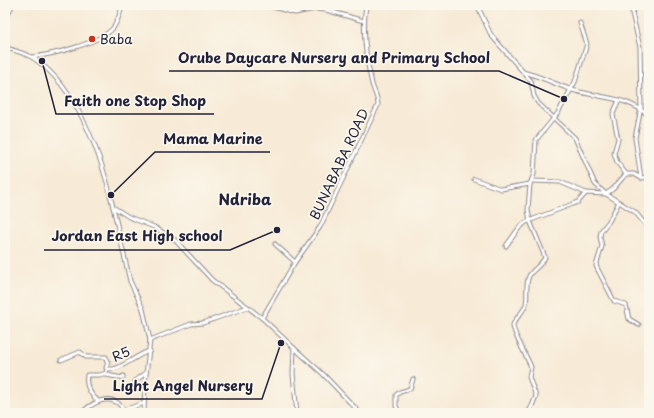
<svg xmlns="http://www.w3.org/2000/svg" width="654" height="418" viewBox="0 0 654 418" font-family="'Playpen Sans',sans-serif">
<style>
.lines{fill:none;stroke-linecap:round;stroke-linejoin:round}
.street-casing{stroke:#8c8688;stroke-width:5}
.street{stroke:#fff;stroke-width:3}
.poi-dot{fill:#c8321e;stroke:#fbf7ec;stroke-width:1.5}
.labels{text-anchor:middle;stroke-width:3.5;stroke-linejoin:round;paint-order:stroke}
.poi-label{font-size:13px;fill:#22223b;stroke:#fbf7ec;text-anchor:start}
.street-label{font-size:13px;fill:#22223b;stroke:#fbf7ec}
.quarter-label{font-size:15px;font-weight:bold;fill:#22223b;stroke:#fbf7ec}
.leader{fill:none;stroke:#22223b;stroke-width:1.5}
.callout-dot{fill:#22223b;stroke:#fbf7ec;stroke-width:1.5}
.callout-label{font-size:14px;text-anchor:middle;font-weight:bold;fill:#22223b;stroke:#fbf7ec;stroke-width:3.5;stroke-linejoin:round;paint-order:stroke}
</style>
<rect width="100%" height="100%" fill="#fbf7ec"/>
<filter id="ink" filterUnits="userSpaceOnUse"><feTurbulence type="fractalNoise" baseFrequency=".025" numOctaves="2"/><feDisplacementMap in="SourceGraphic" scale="8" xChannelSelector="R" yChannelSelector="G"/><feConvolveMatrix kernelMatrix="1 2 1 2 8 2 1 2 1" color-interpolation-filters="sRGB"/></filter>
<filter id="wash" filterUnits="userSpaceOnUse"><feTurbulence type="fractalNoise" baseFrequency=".012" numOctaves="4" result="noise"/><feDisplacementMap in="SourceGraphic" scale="16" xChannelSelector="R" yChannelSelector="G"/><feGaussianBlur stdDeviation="0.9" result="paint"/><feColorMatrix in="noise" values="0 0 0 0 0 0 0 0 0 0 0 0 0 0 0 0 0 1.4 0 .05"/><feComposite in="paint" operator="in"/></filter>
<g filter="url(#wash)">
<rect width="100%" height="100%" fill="#f7ead6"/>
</g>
<g filter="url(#ink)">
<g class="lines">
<g class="street-casing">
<g id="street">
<polyline points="266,5 295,13 315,9 326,10 364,21"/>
<polyline points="477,5 491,35 531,81 534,96 538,103 575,138 595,184 606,194 635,212 649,229"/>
<polyline points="637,5 632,13 640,47 641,108 635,138 641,178"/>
<polyline points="5,18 13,5"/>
<path d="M5 47C14 51 25 53 33 58 77 86 103 159 113 207L129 217 154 227 175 240 212 280 262 318 294 348 293 374 297 413"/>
<path d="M32 57C51 55 101 43 113 28 118 22 120 12 123 5"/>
<path d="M523 72C540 76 555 84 572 90 599 98 628 96 649 116"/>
<polyline points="619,100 613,114 618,139 614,153 617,162 626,174"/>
<polyline points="474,179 501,189 530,184"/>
<polyline points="533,181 560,182 586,193"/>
<polyline points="619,202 609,221 601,231 600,237 602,246 596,266 614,301 626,305 629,319 639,325"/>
<polyline points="113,207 130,281 143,309 150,340 145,384 144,413"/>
<polyline points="275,244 295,262"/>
<polyline points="506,246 519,228 526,222 578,202 586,193 606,194 613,189 626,174 634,174 641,178 649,177"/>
<path d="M262 318 295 262 320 227 378 105C378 97 374 92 372 84 366 59 362 31 366 5"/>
<polyline points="150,340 191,324 203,323 248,307"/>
<polyline points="294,348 323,374 360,413"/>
<polyline points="61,360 80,352 86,357 106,357 107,362"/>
<path d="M108 362 106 368C117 374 138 353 150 351"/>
<polyline points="106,373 106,375 123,378 123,376"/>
<polyline points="135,381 146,373"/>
<path d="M98 401C90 394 85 386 87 375H100L106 373 107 369"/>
<path d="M81 413C90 405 105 394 118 403 120 405 122 408 124 410L144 403"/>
<polyline points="399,413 396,406 396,395 400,392 410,389 413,379"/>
<path d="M528 413 532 406 536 396 529 377 531 367C528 359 512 331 513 325 515 318 524 312 526 304 528 295 525 285 529 276 533 269 542 265 545 257L530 221 528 210 530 184 534 174 536 140 558 113 575 82 587 44 580 23"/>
</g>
</g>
<use href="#street" class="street"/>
</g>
</g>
<circle class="poi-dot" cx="92" cy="39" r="4"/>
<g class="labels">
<g class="poi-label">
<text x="100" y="44">Baba</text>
</g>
<g class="street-label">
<text transform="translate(339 164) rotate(-65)" y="5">BUNABABA ROAD</text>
<text transform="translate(121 354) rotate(-24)" y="5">R5</text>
</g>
<g class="quarter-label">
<text x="245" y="205">Ndriba</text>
</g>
</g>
<path class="leader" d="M564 99L499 71H169M42 61L56 114H214M111 195L155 152H270M277 230L230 250H44M281 343L262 399H104"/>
<g class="callout-dot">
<circle cx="564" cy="99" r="4"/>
<circle cx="42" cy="61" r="4"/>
<circle cx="111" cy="195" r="4"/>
<circle cx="277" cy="230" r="4"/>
<circle cx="281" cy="343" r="4"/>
</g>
<g class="callout-label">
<text x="334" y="63">Orube Daycare Nursery and Primary School</text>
<text x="135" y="106">Faith one Stop Shop</text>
<text x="213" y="144">Mama Marine</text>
<text x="137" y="241">Jordan East High school</text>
<text x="183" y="391">Light Angel Nursery</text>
</g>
<rect width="654" height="418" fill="none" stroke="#fbf7ec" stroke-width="20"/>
</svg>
